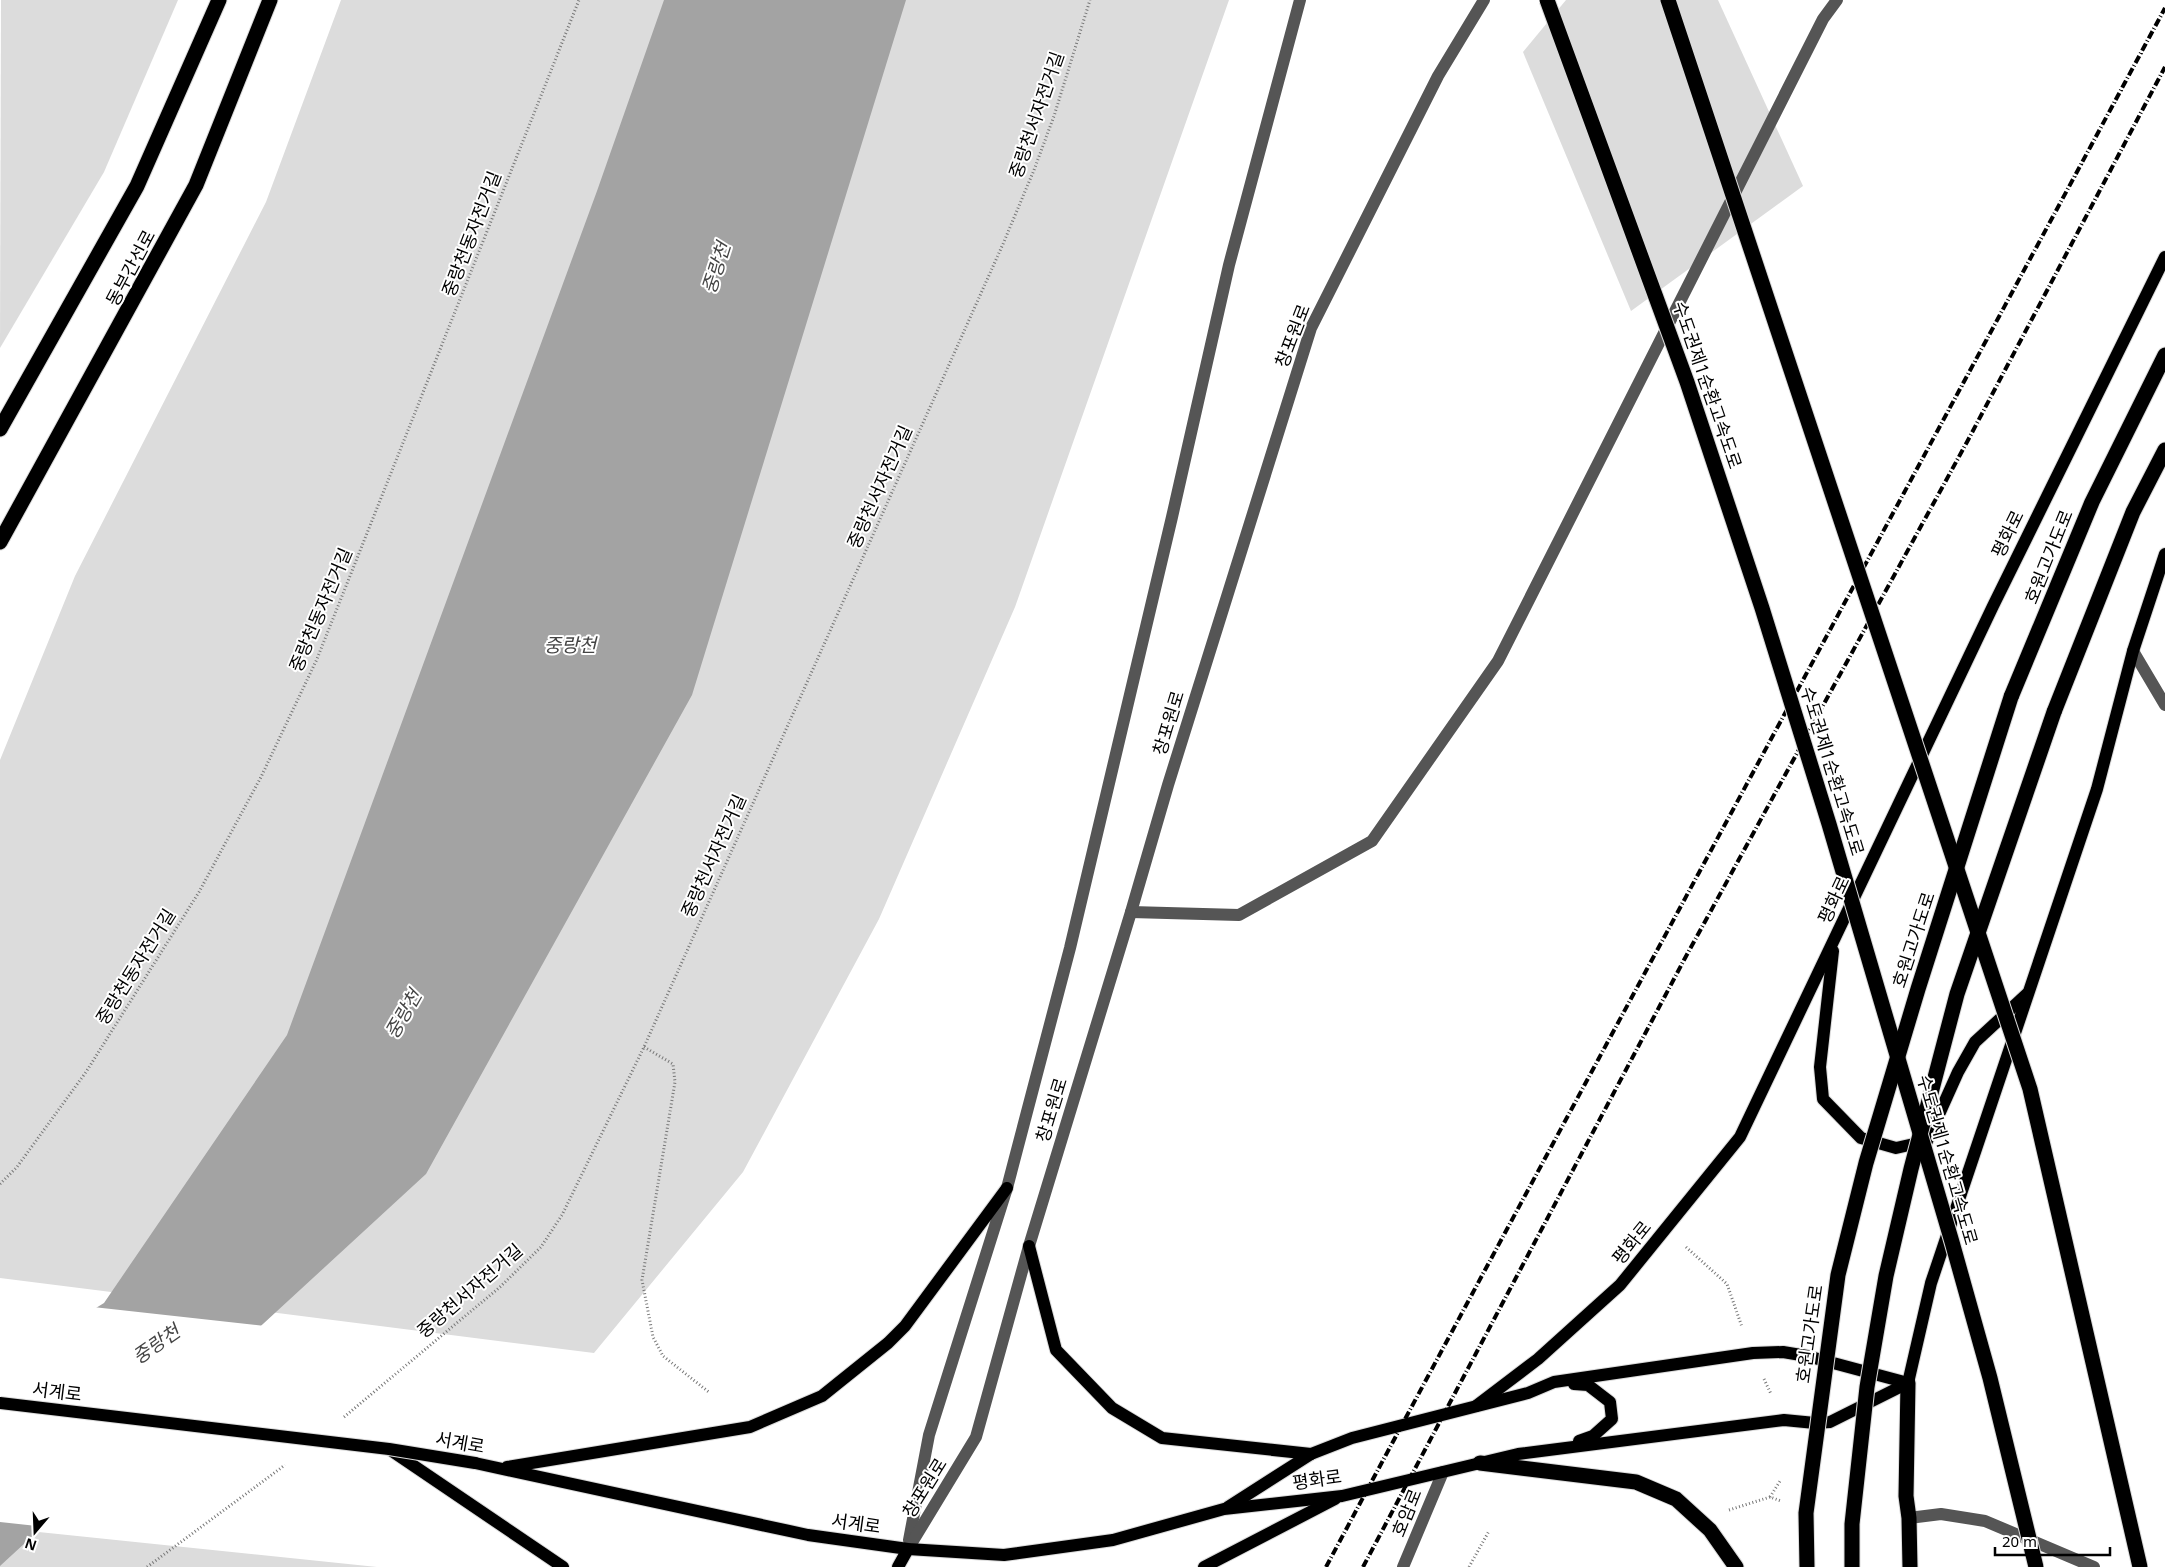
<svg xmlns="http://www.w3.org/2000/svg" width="2165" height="1567" viewBox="0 0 2165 1567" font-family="'Noto Sans','Noto Sans KR',sans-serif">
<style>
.green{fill:#dcdcdc}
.water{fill:#a3a3a3}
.pier{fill:#fff}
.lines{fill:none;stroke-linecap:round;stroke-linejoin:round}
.major-casing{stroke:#dbdbdb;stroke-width:14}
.highway-casing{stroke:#dbdbdb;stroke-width:17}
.path{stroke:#777;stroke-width:3;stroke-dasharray:1 2.5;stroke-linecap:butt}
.minor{stroke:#555;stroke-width:12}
.major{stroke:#000;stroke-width:12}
.highway{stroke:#000;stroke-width:15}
.rail{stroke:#000;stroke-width:4;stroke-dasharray:8 2.5 1 2.5;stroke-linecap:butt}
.major-bridge-casing{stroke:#dbdbdb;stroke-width:14;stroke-linecap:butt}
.highway-bridge-casing{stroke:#dbdbdb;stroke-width:17;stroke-linecap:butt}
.major-bridge{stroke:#000;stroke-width:12}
.highway-bridge{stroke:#000;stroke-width:15}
.labels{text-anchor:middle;stroke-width:4;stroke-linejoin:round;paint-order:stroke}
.street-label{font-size:18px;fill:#000;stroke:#fff}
.water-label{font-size:19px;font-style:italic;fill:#444;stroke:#fff}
</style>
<rect width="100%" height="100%" fill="#fff"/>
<g class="green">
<polygon points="1,0 178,0 104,172 0,348"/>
<polygon points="341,0 1229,0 1015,607 879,919 743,1172 594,1353 0,1278 0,760 75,576 266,202"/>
<polygon points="1566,0 1718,0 1803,186 1631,311 1523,52"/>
<polygon points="0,1528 377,1567 0,1567"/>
</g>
<polygon class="water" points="664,0 906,0 692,695 426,1174 0,1566 0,1367 104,1303 287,1035 597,191"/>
<polygon class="pier" points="93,1307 265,1326 46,1527 0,1522 0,1364"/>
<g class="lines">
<g class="major-casing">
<g id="major">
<polyline points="1833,951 1820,1067 1823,1099 1861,1138 1896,1148 1927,1141 1958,1072 1975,1042 2027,994"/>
<polyline points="1029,1246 1056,1350 1112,1408 1162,1438 1311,1454"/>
<polyline points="1908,1383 1931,1283 2097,789 2133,651 2165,554"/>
<polyline points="1574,1384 1588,1385 1610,1402 1612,1419 1593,1436 1579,1441"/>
<polyline points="1476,1406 1538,1359 1620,1285 1740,1137 1993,606 2165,257"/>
<polyline points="389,1449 563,1567"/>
<polyline points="475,1463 808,1535 908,1549 1004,1555 1113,1540 1224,1509 1342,1496 1518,1454 1784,1420 1815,1423 1830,1422 1908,1383"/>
<polyline points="507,1467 750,1427 822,1396 888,1343 905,1326 1007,1188"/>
<polyline points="1228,1507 1311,1454 1352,1438 1528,1393 1554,1382 1753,1353 1783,1352 1807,1356 1908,1383"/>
<polyline points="898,1567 908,1549"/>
<polyline points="1204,1567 1335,1499"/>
</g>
</g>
<g class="highway-casing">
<g id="highway">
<polyline points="0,429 137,186 219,0"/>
<polyline points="0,542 196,185 270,0"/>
<polyline points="2011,697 2092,502 2165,355"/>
<polyline points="2054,712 2133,512 2165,450"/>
<polyline points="1908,1383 1906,1496 1909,1518 1910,1567"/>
<polyline points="1480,1463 1636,1482 1676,1499 1710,1530 1736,1567"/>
</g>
</g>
<g class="path">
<polyline points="644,1047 673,1064 675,1082 642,1280 653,1337 663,1356 710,1393"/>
<polyline points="0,1184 17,1167 86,1072 199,892 261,777 317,659 579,0"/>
<polyline points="1686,1247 1727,1284 1742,1327"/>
<polyline points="1764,1379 1771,1394"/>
<polyline points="344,1417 500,1287 541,1247 562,1215 644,1047 1003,244 1034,170 1054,116 1090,0"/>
<polyline points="1770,1497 1780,1481"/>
<polyline points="1729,1510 1770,1497 1781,1501"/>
<polyline points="147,1567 285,1465"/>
<polyline points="1469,1567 1489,1531"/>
</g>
<g class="minor">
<polyline points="2133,651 2165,705"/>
<polyline points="1131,912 1239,915 1372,841 1498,661 1823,19 1837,0"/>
<polyline points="1909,1518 1941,1514 1985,1521 2094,1567"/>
<polyline points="909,1540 929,1435 1007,1188 1070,948 1172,517 1229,265 1300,0"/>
<polyline points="908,1549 976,1437 1029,1246 1131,912 1168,785 1311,328 1438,76 1484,0"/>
<polyline points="1403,1567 1443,1472"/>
</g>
<use href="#major" class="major"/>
<use href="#highway" class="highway"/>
<g class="rail">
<path d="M1326 1567C1604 1046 1886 528 2165 8"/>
<polyline points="1363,1567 1684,960 1967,442 2165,67"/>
</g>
<g class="major-bridge-casing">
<polyline id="major-bridge" points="0,1403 389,1449 475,1463"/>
</g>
<g class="highway-bridge-casing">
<g id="highway-bridge">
<polyline points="1547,0 1687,382 1762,608 1829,824 1952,1242 1990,1378 2036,1567"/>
<polyline points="1668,0 2030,1089 2140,1567"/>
<polyline points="1807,1567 1806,1513 1838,1275 1866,1163 1918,989 2011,697"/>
<polyline points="1852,1567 1852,1524 1867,1387 1886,1276 1911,1169 1957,994 2054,712"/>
</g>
</g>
<use href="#major-bridge" class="major-bridge"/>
<use href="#highway-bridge" class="highway-bridge"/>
</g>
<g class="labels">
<g class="street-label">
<text transform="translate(1037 115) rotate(-71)" y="6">중랑천서자전거길</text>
<text transform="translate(472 234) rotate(-69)" y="6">중랑천동자전거길</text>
<text transform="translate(131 268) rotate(-62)" y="6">동부간선로</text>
<text transform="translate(1293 336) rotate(-69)" y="6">창포원로</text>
<text transform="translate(1707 385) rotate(71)" y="6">수도권제1순환고속도로</text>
<text transform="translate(880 487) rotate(-66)" y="6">중랑천서자전거길</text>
<text transform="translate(2008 534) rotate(-64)" y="6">평화로</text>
<text transform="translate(2049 557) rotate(-68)" y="6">호원고가도로</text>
<text transform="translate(321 610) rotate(-67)" y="6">중랑천동자전거길</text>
<text transform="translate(1169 723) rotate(-73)" y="6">창포원로</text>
<text transform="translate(1832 771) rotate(73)" y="6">수도권제1순환고속도로</text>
<text transform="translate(714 856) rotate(-66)" y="6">중랑천서자전거길</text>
<text transform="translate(1834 900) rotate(-65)" y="6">평화로</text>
<text transform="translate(1914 940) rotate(-72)" y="6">호원고가도로</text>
<text transform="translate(136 967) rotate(-58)" y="6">중랑천동자전거길</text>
<text transform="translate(1052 1110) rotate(-73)" y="6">창포원로</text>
<text transform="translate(1947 1160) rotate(74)" y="6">수도권제1순환고속도로</text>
<text transform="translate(1632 1243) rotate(-51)" y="6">평화로</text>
<text transform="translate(470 1291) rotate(-41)" y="6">중랑천서자전거길</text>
<text transform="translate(1810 1334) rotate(-82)" y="6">호원고가도로</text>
<text transform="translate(57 1392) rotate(7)" y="6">서계로</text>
<text transform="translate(460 1443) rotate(10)" y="6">서계로</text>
<text transform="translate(1317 1480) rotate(-8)" y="6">평화로</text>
<text transform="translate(925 1488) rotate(-58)" y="6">창포원로</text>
<text transform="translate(1407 1513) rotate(-68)" y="6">호암로</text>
<text transform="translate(856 1524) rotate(8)" y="6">서계로</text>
</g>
<g class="water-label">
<text transform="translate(716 268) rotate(-72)" y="7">중랑천</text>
<text x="570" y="652">중랑천</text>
<text transform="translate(403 1014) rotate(-60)" y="7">중랑천</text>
<text transform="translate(156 1344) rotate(-35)" y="7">중랑천</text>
</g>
</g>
<g transform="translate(35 1532) rotate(199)" stroke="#ffffff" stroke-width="4" paint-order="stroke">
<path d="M0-4L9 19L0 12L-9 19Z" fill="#000000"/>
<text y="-8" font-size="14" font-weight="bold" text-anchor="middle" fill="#000000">N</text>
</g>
<path d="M1995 1547v8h115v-8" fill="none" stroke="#000000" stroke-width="2.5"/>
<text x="2002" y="1547" font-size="15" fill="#000000" stroke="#ffffff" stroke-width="4" paint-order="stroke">20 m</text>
</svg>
